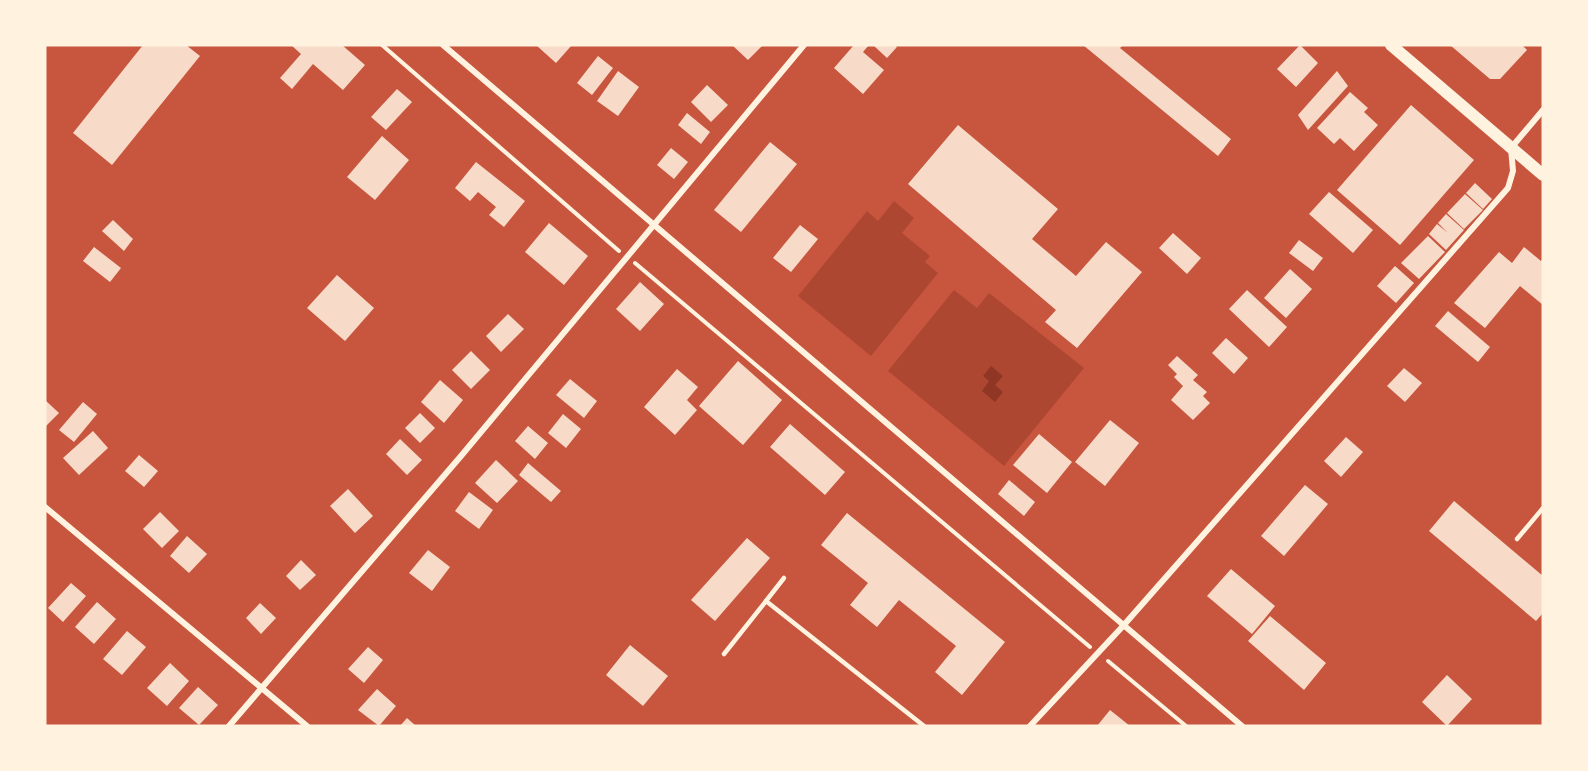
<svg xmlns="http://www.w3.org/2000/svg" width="1588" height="771" viewBox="0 0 1588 771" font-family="'Fira Sans',sans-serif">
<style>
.green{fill:#ae4732}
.water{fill:#8f3625}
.building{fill:#f7dbc8}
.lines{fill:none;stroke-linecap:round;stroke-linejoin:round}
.path{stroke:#fff3e0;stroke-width:4}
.service{stroke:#fff3e0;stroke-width:4.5}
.minor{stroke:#fff3e0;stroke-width:6}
.secondary{stroke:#fff3e0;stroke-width:12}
</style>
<rect width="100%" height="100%" fill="#c8553d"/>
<g class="green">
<polygon points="894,201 914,218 902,233 930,256 925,262 938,273 871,356 798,296 867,211 878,221"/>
<polygon points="954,290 977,308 989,293 1084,368 1004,466 888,371"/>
</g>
<polygon class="water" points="991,366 1003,376 995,385 1003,392 995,402 982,391 989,381 983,376"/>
<g class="building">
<polygon points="143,45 186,45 200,56 112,165 73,133"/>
<polygon points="291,45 342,45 365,65 343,90 313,64 292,89 280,78 301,54"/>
<polygon points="536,45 572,45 556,63"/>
<polygon points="732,45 763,45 748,60"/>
<polygon points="854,45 869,45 863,52 884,70 863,94 834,68"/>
<polygon points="873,45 894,45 897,47 887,58"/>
<polygon points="1083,45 1123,45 1120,48 1231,139 1218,156"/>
<polygon points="1300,45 1318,63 1296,87 1277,69"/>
<polygon points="1450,45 1522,45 1527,50 1500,79 1490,79"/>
<polygon points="598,56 613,68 592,95 577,83"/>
<polygon points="618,71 639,87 618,116 597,101"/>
<polygon points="1337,71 1348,86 1308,130 1298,115"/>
<polygon points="707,85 728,105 711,122 691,102"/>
<polygon points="397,89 412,102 386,130 371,117"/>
<polygon points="1350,92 1368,108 1364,112 1378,125 1354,151 1340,138 1334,144 1317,128"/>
<polygon points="1411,105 1474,160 1400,245 1337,190"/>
<polygon points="687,113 710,132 701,144 678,125"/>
<polygon points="958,125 1058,209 1032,239 1076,276 1106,242 1142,272 1077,348 1045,322 1056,310 908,184"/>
<polygon points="382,136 409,160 375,200 347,177"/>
<polygon points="770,142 797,164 741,232 714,210"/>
<polygon points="671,148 688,162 674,179 657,165"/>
<polygon points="476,162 525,201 504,227 489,215 496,207 478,192 470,201 455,188"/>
<polygon points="1475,183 1492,199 1483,209 1466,193"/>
<polygon points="1329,192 1373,230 1353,253 1309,214"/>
<polygon points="1465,194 1483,210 1464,229 1447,213"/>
<polygon points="1446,214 1464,230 1446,250 1429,234 1437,224 1448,233 1438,223"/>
<polygon points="113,220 133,239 124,251 102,231"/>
<polygon points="549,223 588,256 564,285 525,252"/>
<polygon points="800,225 818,239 791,272 773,258"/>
<polygon points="1173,233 1201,258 1187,274 1159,248"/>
<polygon points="1428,236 1445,252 1419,279 1401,263"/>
<polygon points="1299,240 1323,258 1313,271 1289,253"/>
<polygon points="94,247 121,268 110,282 83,261"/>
<polygon points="1524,247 1541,261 1543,258 1543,305 1520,286 1485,328 1454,303 1499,252 1512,263"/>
<polygon points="1395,266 1414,283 1396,303 1377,286"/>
<polygon points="1290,269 1312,289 1286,318 1264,298"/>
<polygon points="337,275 374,308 345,341 307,308"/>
<polygon points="640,282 664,304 640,331 616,309"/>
<polygon points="1247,290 1287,327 1269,347 1229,309"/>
<polygon points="1448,311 1490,347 1478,362 1435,326"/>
<polygon points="508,314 524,329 501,352 486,336"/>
<polygon points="1226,338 1248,358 1234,374 1212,353"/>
<polygon points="471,351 490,370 471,389 452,370"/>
<polygon points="1177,356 1198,375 1193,380 1207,392 1203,396 1210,403 1193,420 1171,400 1183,386 1174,377 1177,374 1168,365"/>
<polygon points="738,361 782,400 743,445 699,406"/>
<polygon points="1404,368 1422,383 1405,402 1387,386"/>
<polygon points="677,369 698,387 687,400 697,410 675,435 644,407"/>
<polygon points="570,379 597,401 584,418 556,395"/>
<polygon points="440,380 463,400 444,423 421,402"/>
<polygon points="45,400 59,413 45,427"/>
<polygon points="83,402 97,414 74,442 59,430"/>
<polygon points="420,413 435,428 420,443 405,428"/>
<polygon points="563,414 581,429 566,448 548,433"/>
<polygon points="1110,420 1139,443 1105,486 1075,462"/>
<polygon points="790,424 845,472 825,495 770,447"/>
<polygon points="528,426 548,443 535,459 515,441"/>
<polygon points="93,431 108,448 79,475 63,458"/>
<polygon points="1039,434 1072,462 1047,493 1013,465"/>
<polygon points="1346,437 1363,452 1341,477 1324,461"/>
<polygon points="400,439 422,460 407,475 386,454"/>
<polygon points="139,455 158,471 144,487 125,471"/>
<polygon points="496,460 518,481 497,503 475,483"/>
<polygon points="528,463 561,491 551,502 519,475"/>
<polygon points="1009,480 1035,502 1024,516 998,494"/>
<polygon points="1305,485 1328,504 1284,556 1261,536"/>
<polygon points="348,489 373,516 355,533 330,506"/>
<polygon points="469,492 493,510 479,529 455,511"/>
<polygon points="1454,501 1543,576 1543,613 1536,621 1429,531"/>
<polygon points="160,512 179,531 162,548 143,529"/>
<polygon points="847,513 1005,642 962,695 935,672 956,646 899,600 877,627 850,605 868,583 821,545"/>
<polygon points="187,536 207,554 189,573 170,556"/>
<polygon points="747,538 770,558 715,621 691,600"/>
<polygon points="428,550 450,567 432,591 409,573"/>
<polygon points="301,560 316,575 300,590 286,576"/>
<polygon points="1231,569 1275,606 1252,634 1207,596"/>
<polygon points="71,583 86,596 63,622 48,608"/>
<polygon points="97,602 116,619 94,644 75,627"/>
<polygon points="260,603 276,618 261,634 246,618"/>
<polygon points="1270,616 1326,663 1304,690 1248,641"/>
<polygon points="127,631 146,647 122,675 103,659"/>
<polygon points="630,645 668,676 643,706 606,675"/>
<polygon points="368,647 383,660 364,683 348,669"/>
<polygon points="170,663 189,681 167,706 147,688"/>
<polygon points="1447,675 1472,699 1447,726 1422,702"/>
<polygon points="198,687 218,705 199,725 179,708"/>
<polygon points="377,689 396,706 379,726 358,710"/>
<polygon points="1110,710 1130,726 1097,726"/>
<polygon points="407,718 416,726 400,726"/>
</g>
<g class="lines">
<g class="path">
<polyline points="382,45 619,251"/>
<polyline points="635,263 1090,647"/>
<polyline points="1108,661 1186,726"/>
</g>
<g class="service">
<polyline points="1517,539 1543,508"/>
<polyline points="766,601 784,578"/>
<polyline points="724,654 766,601 924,726"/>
</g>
<g class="minor">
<polyline points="443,45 1242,726"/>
<polyline points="45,507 307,726"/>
<polyline points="229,726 461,456 804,45"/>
<polyline points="1030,726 1123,626 1508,188 1513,171 1511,148 1543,110"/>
</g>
<polyline class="secondary" points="1391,45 1543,175"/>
</g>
<rect width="1588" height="771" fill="none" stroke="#fff3e0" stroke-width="93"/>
</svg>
